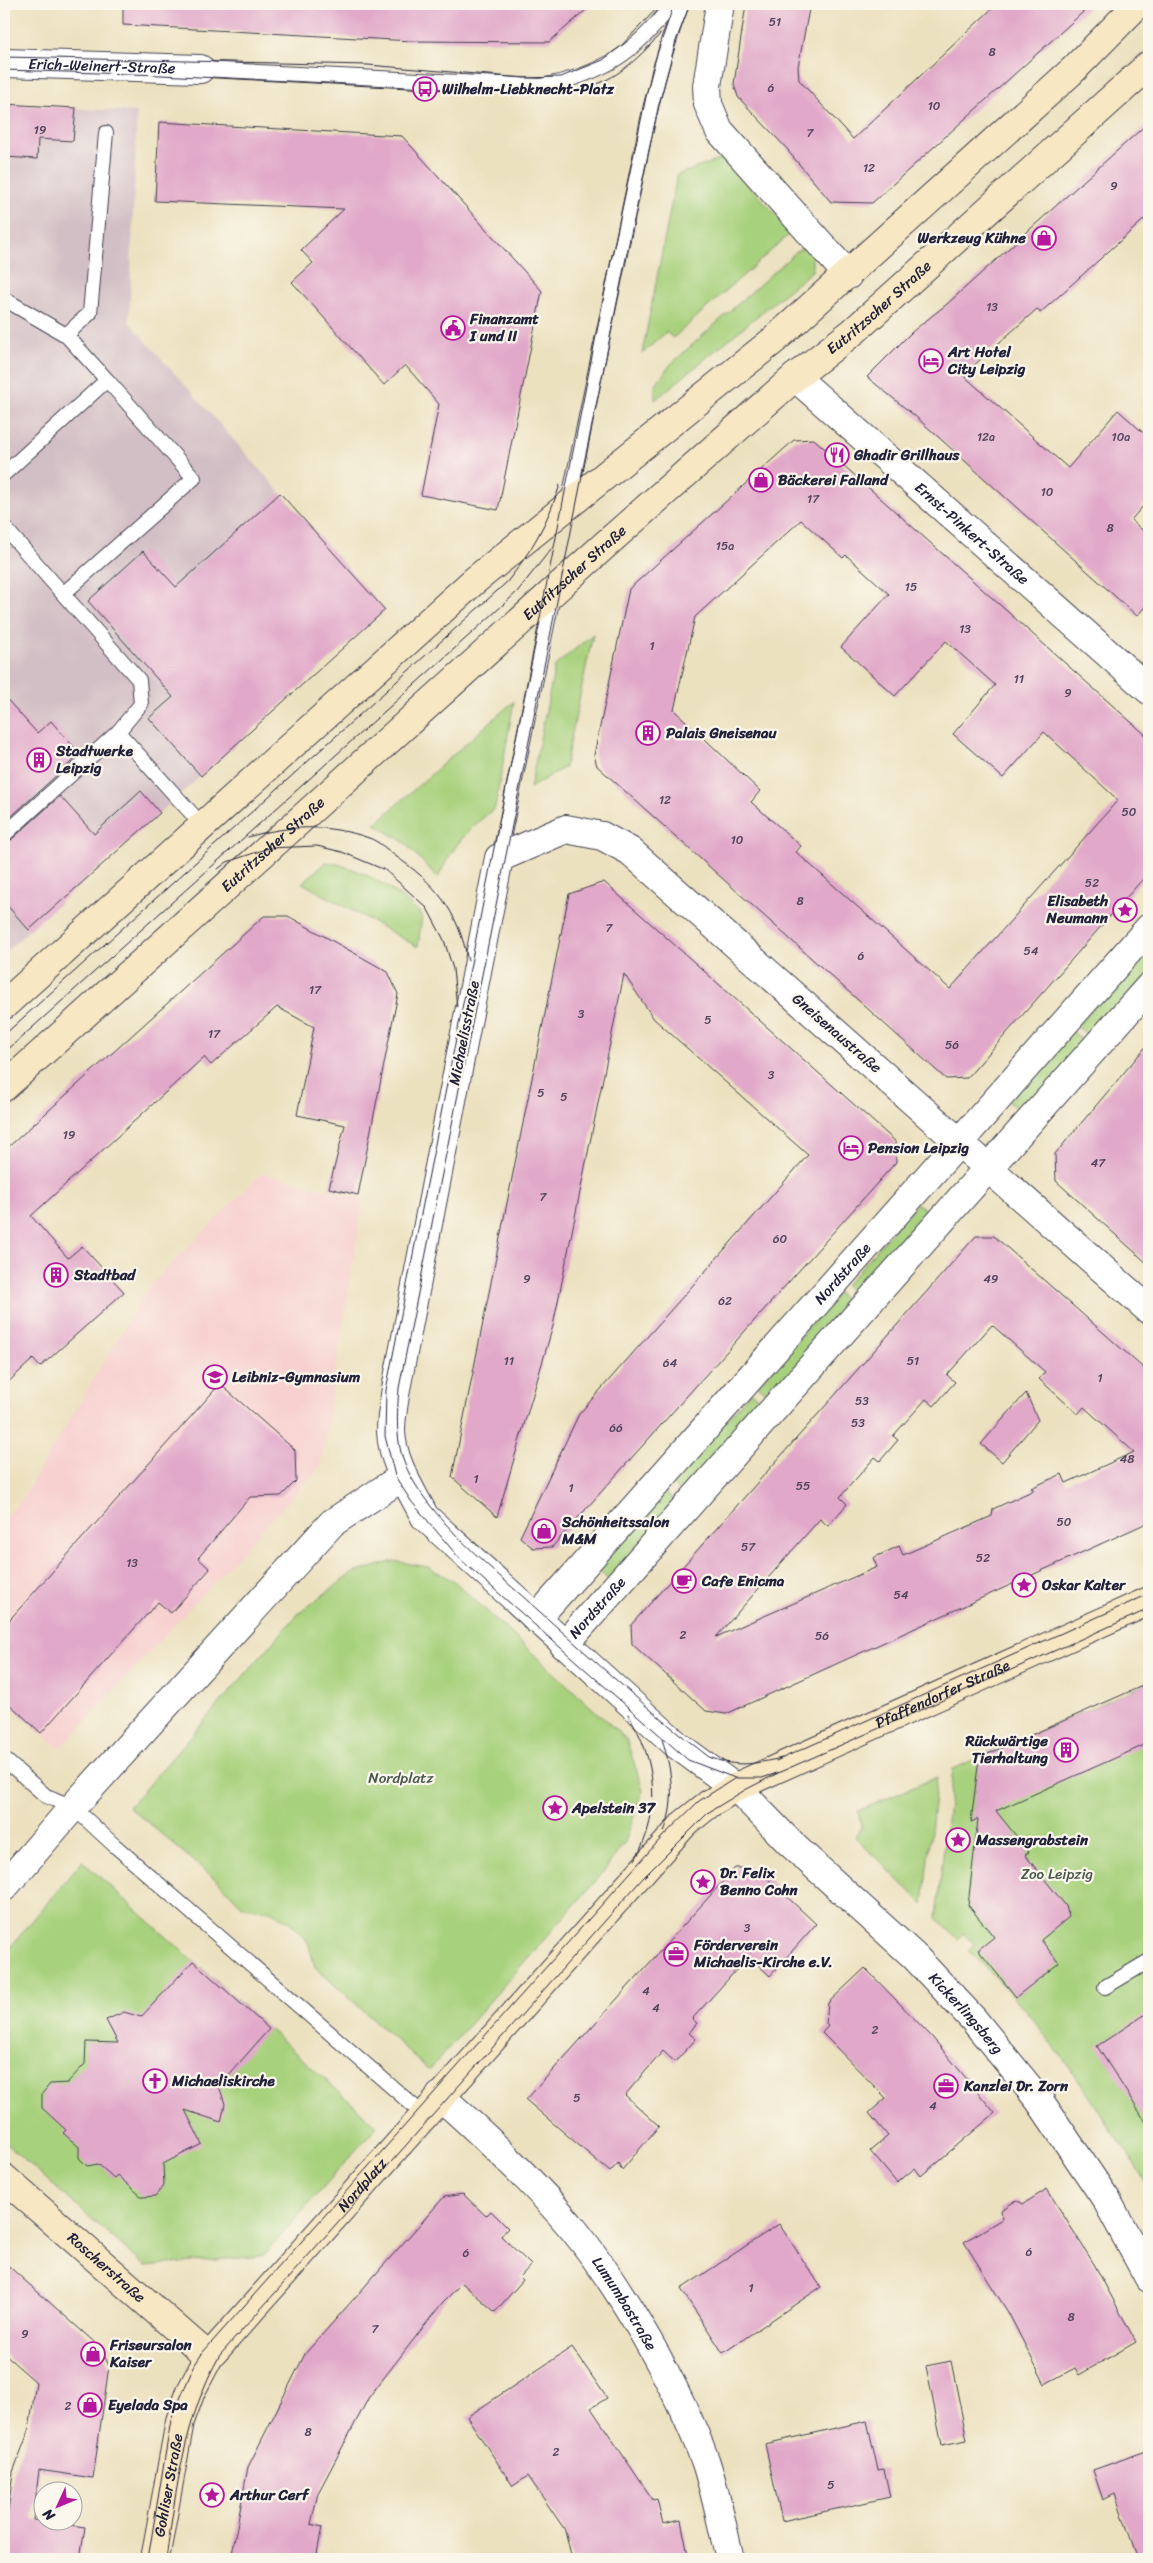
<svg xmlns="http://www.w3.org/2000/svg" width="1153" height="2563" viewBox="0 0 1153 2563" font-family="Sriracha,sans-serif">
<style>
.built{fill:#f7d0cf}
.industrial{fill:#d2bec5}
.green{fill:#a8d17d;stroke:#657a5c}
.building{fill:#e1a8c9;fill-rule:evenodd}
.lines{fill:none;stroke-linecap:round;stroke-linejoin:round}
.service-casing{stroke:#403f4f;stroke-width:16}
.minor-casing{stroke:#403f4f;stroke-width:30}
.secondary-casing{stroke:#403f4f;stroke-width:30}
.service{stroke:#fff;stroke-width:14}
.minor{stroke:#fff;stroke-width:28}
.secondary{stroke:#f8e7c3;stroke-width:28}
.tram{stroke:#22223b;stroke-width:1}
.labels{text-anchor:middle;stroke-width:4.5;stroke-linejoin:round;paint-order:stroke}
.number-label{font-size:12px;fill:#52445e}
.street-label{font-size:15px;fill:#22223b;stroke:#fbf7ec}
.poi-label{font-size:15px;font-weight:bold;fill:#22223b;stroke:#fbf7ec;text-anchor:start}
.park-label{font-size:15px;fill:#4a574f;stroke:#fbf7ec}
</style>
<rect width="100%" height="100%" fill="#fbf7ec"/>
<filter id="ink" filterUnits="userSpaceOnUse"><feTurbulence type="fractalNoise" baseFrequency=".02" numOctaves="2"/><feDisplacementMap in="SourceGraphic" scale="10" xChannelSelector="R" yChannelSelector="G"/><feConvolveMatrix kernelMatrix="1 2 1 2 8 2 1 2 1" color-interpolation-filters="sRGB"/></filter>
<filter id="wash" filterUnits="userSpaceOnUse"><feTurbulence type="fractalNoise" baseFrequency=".0096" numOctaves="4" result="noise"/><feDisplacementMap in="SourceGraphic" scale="20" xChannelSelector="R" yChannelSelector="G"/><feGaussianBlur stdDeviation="1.12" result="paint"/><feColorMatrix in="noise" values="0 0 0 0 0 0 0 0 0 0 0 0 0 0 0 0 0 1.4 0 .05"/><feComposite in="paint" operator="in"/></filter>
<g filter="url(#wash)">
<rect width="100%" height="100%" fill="#ece1bf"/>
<polygon class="built" points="262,1173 363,1199 320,1467 60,1749 4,1699 4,1517 22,1499 148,1288"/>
<polygon class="industrial" points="4,104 137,112 129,322 385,610 4,953"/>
<g class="green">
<polygon points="724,158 792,232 673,338 666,332 642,354 677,175"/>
<polygon points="806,247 812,253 812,271 655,400 655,385 671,364 797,251"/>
<polygon points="593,634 565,767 530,788 555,666"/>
<path d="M514 701 495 808C467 830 453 846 438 878L405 843 375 824Z"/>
<path d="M326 862C365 868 393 889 422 915L418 947 302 883Z"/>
<polygon points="1149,944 1149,974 1092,1039 1077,1026"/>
<polygon points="1072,1031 1088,1045 1025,1116 1009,1102"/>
<polygon points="917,1203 932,1216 860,1299 845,1286"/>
<polygon points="838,1293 854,1307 773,1398 758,1385"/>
<polygon points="751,1392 766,1406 686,1497 671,1483"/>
<polygon points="664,1491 679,1504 611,1582 595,1568"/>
<polygon points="394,1561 428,1567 455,1582 626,1739 643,1790 625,1842 602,1874 429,2070 315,1967 308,1942 290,1922 270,1911 243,1907 220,1883 129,1807 298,1614 351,1574"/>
<path d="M1149 1683V2187C1096 2105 1041 2017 968 1950L974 1944 963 1933 958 1939 936 1918 953 1769Z"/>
<polygon points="937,1777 923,1904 855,1837 862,1827 858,1811"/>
<polygon points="82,1861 377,2126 263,2256 145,2266 4,2142 4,1955"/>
</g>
<g id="blocks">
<g class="building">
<polygon points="123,4 593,4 549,42 411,41 123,25"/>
<polygon points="746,4 810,4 798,67 799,80 853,139 997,4 1092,4 872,203 831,202 788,151 789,151 738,97 734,84"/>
<polygon points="4,104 76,108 73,141 38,139 37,159 4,157"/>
<polygon points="159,122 402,136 542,291 498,510 421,495 439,404 405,365 384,385 292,282 313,263 301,250 344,209 155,201"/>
<polygon points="1149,122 1149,215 1040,313 1037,309 963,375 1068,468 1118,410 1149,438 1149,499 1131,520 1149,536 1149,602 1137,616 915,416 867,377 913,331 947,304"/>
<path d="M814 439 1149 738V872L967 1078 946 1079 597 766 594 755 629 589 794 440ZM801 520 843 558 846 555 889 594 841 647 895 696 946 641 995 685 953 734 1003 778 1044 732 1118 800 950 989 796 852 801 846 751 802 760 791 674 710 695 617Z"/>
<polygon points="280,493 385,610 201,776 149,718 173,697 88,601 143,551 176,587"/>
<polygon points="4,696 37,733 51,721 80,754 4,823"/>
<polygon points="141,791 160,813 29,930 4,902 4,844 10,841 60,796 94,834"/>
<polygon points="604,882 895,1141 896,1162 552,1547 533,1548 520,1537 579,1414 808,1155 654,1019 624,974 553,1326 497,1517 452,1477 569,894"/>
<polygon points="264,916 288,916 388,972 398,994 358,1195 329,1188 345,1125 297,1115 314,1027 277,1007 211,1065 204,1057 31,1216 68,1258 82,1246 124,1292 40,1367 33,1359 4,1386 4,1151"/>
<polygon points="1149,1043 1149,1265 1056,1181 1055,1154"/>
<path d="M976 1236H994L1149 1373V1522L726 1714 706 1711 632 1644 631 1625ZM992 1325 1045 1372 1039 1379 1078 1414 1084 1407 1134 1452 1066 1483 1062 1474 1031 1488 1034 1490 993 1509 992 1516 903 1555 899 1546 873 1558 877 1567 716 1637 820 1519 828 1526 847 1504 840 1497 875 1457 880 1461 898 1440 893 1436 926 1399 934 1406 955 1382 947 1375Z"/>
<polygon points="220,1384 295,1450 296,1481 281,1496 250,1497 198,1558 210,1569 171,1613 158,1602 41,1733 4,1699 4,1626"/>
<polygon points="1026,1393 1038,1420 1002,1462 981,1444"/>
<polygon points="1149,1683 1149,1743 996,1811 1029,1852 1025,1855 1066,1906 1069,1917 1041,1940 1059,1963 1016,1997 978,1950 994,1937 968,1905 978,1819 971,1822 979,1758"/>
<polygon points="735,1868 753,1868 764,1878 766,1877 816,1924 770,1976 749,1956 692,2019 697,2023 689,2033 696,2039 675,2062 663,2051 625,2095 659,2126 622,2170 618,2163 610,2172 526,2100"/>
<polygon points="193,1961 269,2029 219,2086 225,2104 221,2122 185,2110 202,2144 163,2164 164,2186 155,2196 142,2197 117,2175 114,2178 98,2164 87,2166 79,2158 79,2147 63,2133 66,2130 42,2108 42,2094 50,2084 67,2083 85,2064 86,2042 118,2043 106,2020 124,2012 141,2017"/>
<polygon points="865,1968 932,2037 995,2113 921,2176 915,2168 897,2183 870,2151 888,2136 869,2113 886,2098 822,2033 828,2026 826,2024 828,2003"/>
<polygon points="1149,2012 1149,2127 1097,2046"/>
<polygon points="1047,2189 1094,2264 1136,2342 1079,2375 1075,2368 1045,2384 1009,2314 964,2242 1002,2219 1001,2210 1017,2200 1023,2204"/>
<polygon points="463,2194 486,2216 491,2211 508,2228 501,2236 531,2265 520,2277 523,2280 495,2312 462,2283 442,2303 369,2397 318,2493 311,2524 322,2527 316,2559 231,2559 248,2467 305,2354 444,2197"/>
<polygon points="779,2224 821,2287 723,2353 681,2289"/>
<polygon points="4,2262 101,2348 109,2366 93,2478 39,2470 33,2520 85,2527 80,2559 4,2559 4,2541 13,2472 29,2430 36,2382 4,2354"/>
<polygon points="572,2347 607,2398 591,2408 653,2500 657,2499 663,2524 681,2520 688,2555 671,2559 572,2559 565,2530 528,2476 513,2486 467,2417"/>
<polygon points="951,2361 967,2440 942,2445 926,2366"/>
<polygon points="867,2421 878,2470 884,2469 890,2497 782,2521 765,2444"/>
<polygon points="1149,2450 1149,2559 1138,2559 1115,2494 1103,2500 1093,2470"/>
</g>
</g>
</g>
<g filter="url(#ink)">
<use href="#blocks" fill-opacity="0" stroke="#403f4f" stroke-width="1"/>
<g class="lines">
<g class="service-casing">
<g id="service">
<path d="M200 69 541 86C601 75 636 53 672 4"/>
<polyline points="4,299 66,335 107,380 4,474"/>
<polyline points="66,335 90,313 106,133"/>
<polyline points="568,503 651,105 669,38 682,4"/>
<polyline points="4,527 139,680 141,704 118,732 202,825"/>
<polyline points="63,594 194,478 107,380"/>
<polyline points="4,835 118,732"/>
<polyline points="499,858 553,596"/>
<polyline points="4,1759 46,1796 73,1807 114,1845 424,2115"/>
<polyline points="1105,1987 1149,1961"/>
</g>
</g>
<g class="minor-casing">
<g id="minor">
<polyline points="720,4 707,86 708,104 719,130 848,275"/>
<path id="s1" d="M4 63 200 69"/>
<path id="s2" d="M795 377 1149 690"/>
<path id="s3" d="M1149 1310 630 851 602 836 566 829 499 858 396 1389C394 1402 391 1417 391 1431 392 1462 411 1490 425 1517L677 1745 741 1792 790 1843 915 1957 973 2019 1039 2100 1106 2199 1149 2278"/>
<path id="s4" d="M536 1619 1149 928"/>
<path id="s5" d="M564 1645 1149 987"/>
<polyline points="4,1887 73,1807 332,1523 404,1476"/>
<path id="s6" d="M440 2096C485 2136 536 2184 574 2230 624 2292 677 2386 705 2460 716 2492 722 2527 730 2559"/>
</g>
</g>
<g class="secondary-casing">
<g id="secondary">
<polyline points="4,1005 474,581 774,340 1072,71 1138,4"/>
<path id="s7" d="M4 1087 606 544 795 377 854 331 1149 65"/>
<path id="s8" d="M4 2178 209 2357"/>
<path id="s9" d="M155 2559 180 2421 191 2391 209 2357 685 1823 709 1804 736 1787 1149 1601"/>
</g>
</g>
<use href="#service" class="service"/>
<use href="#minor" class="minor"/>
<use href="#secondary" class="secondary"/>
<g class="tram">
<polyline points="674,4 652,69 612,256 386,1390 385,1436 395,1476 411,1501 460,1559 688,1760 735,1778 762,1778 780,1772"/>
<path d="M690 4C661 78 648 159 630 238L399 1388C397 1414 395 1442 406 1467 431 1521 495 1571 539 1611 595 1661 650 1712 709 1757 737 1768 753 1764 782 1758"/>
<polyline points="4,57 368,65 524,78 561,77 603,60 620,47 661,4"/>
<path d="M4 70 161 75 505 93C578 96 610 92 660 34"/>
<path d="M248 837C287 825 330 824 369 838 378 841 387 849 394 855 436 884 458 910 468 961"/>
<polyline points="218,869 227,862 269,848 317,846 342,852 385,870 427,908 444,940 453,969 457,1007"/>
<path d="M4 1035 507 582C532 550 547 524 560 485"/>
<polyline points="4,1053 493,614 517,592 551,549"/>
<path d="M628 1714C657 1760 662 1813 635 1860"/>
<path d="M662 1739C672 1770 676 1801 664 1832"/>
<polyline points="776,1761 1149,1594"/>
<polyline points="148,2559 171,2420 194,2366 203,2352 663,1836 699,1801 737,1777"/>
<path d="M166 2559C176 2490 185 2416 220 2355L643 1878 709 1812 745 1790 780 1772 1149 1609"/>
</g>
</g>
</g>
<defs>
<g id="bus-ring" transform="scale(1.25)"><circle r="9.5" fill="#fbf7ec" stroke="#b5179e" stroke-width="1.5"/><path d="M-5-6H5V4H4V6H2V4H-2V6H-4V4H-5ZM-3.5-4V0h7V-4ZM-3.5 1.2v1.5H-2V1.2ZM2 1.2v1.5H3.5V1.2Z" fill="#b5179e"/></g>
<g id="shop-ring" transform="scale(1.25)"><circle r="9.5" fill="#fbf7ec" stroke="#b5179e" stroke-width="1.5"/><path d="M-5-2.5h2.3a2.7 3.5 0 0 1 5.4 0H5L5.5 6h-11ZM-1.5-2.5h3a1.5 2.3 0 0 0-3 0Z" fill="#b5179e"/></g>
<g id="civic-ring" transform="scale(1.25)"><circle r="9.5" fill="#fbf7ec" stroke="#b5179e" stroke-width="1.5"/><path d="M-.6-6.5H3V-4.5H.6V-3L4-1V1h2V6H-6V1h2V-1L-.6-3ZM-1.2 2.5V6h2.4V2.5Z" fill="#b5179e"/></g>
<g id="hotel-ring" transform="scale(1.25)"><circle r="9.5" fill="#fbf7ec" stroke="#b5179e" stroke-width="1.5"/><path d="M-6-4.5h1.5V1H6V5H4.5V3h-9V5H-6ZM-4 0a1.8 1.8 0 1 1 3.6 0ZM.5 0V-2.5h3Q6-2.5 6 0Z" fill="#b5179e"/></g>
<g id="restaurant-ring" transform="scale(1.25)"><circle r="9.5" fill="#fbf7ec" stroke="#b5179e" stroke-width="1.5"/><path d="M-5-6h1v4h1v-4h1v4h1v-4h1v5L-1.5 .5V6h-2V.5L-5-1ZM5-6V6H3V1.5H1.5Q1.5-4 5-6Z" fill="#b5179e"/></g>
<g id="building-ring" transform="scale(1.25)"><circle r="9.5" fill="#fbf7ec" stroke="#b5179e" stroke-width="1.5"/><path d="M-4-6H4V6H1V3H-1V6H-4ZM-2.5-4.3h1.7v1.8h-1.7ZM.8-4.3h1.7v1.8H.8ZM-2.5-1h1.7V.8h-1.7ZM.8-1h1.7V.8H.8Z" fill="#b5179e"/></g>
<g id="sight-ring" transform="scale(1.25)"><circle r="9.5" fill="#fbf7ec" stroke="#b5179e" stroke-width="1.5"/><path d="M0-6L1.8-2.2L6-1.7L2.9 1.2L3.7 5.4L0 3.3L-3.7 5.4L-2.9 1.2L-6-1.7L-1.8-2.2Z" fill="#b5179e"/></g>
<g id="school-ring" transform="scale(1.25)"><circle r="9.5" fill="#fbf7ec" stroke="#b5179e" stroke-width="1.5"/><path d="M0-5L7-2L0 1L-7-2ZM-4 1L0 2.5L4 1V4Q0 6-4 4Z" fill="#b5179e"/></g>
<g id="cafe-ring" transform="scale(1.25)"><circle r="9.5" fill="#fbf7ec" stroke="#b5179e" stroke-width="1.5"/><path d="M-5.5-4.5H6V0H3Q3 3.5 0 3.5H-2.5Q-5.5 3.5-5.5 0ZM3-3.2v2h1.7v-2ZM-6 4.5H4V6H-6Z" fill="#b5179e"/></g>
<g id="office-ring" transform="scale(1.25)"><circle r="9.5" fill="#fbf7ec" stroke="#b5179e" stroke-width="1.5"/><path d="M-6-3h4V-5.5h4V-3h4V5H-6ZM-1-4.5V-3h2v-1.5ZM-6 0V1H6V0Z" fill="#b5179e"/></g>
<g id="church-ring" transform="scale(1.25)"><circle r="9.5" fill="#fbf7ec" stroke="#b5179e" stroke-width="1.5"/><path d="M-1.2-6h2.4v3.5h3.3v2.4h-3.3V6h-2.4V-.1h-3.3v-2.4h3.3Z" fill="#b5179e"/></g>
</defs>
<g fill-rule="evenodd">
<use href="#bus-ring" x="425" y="89"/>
<use href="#shop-ring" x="1044" y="238"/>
<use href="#civic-ring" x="453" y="328"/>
<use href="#hotel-ring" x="931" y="361"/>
<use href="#restaurant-ring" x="837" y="455"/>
<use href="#shop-ring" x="761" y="480"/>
<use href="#building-ring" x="648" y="733"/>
<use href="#building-ring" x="39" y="760"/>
<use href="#sight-ring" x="1125" y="910"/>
<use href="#hotel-ring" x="851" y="1148"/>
<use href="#building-ring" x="56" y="1275"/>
<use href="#school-ring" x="215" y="1377"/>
<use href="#shop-ring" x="544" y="1531"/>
<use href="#cafe-ring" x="684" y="1581"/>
<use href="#sight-ring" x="1024" y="1585"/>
<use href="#building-ring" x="1066" y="1750"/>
<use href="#sight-ring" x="555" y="1808"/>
<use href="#sight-ring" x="958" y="1840"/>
<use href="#sight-ring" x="703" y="1882"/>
<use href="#office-ring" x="676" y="1954"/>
<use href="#church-ring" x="155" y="2081"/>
<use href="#office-ring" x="946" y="2086"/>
<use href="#shop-ring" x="93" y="2354"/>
<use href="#shop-ring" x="90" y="2405"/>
<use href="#sight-ring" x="212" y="2495"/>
</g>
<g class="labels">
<g class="number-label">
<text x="775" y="26">51</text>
<text x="992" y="56">8</text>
<text x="771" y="92">6</text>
<text x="934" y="110">10</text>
<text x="40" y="134">19</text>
<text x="810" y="137">7</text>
<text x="869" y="172">12</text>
<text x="1114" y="190">9</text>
<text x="992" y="311">13</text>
<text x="986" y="441">12a</text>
<text x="1121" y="441">10a</text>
<text x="1047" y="496">10</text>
<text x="813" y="503">17</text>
<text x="1110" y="532">8</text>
<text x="725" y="550">15a</text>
<text x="911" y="591">15</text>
<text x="965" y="633">13</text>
<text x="652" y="650">1</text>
<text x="1019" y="683">11</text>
<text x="1068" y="697">9</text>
<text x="665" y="804">12</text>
<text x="1129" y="816">50</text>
<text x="737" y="844">10</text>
<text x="1092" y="887">52</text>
<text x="800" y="905">8</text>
<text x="609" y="932">7</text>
<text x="1031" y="955">54</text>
<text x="861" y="960">6</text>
<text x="315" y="994">17</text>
<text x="581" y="1018">3</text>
<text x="708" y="1024">5</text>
<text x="214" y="1038">17</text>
<text x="952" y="1049">56</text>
<text x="771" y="1079">3</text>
<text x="541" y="1097">5</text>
<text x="564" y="1101">5</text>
<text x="69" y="1139">19</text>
<text x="1098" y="1167">47</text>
<text x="543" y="1201">7</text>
<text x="780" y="1243">60</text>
<text x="527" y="1283">9</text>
<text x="991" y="1283">49</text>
<text x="725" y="1305">62</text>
<text x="509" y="1365">11</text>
<text x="913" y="1365">51</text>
<text x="670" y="1367">64</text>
<text x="1100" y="1382">1</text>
<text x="862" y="1405">53</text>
<text x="858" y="1427">53</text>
<text x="616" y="1432">66</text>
<text x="1127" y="1463">48</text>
<text x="476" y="1483">1</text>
<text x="803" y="1490">55</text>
<text x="571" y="1492">1</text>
<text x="1064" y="1526">50</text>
<text x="748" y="1551">57</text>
<text x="983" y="1562">52</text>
<text x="132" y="1567">13</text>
<text x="901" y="1599">54</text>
<text x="683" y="1639">2</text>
<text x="822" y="1640">56</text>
<text x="747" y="1932">3</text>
<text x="646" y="1995">4</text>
<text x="656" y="2012">4</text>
<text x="875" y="2034">2</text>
<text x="577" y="2102">5</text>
<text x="933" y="2110">4</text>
<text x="1029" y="2256">6</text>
<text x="466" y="2257">6</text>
<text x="751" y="2292">1</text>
<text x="1071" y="2321">8</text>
<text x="375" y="2333">7</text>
<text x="25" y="2338">9</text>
<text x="68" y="2410">2</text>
<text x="308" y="2436">8</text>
<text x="556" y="2456">2</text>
<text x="831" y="2489">5</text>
</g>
<g class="street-label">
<text dy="5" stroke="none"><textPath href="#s1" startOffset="98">Erich-Weinert-Straße</textPath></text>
<text dy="5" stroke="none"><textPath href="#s7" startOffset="1172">Eutritzscher Straße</textPath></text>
<text dy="5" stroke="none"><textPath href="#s2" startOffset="236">Ernst-Pinkert-Straße</textPath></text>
<text dy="5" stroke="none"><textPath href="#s7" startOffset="768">Eutritzscher Straße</textPath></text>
<text dy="5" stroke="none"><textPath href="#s7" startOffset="362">Eutritzscher Straße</textPath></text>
<text transform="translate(464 1033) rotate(-79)" y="5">Michaelisstraße</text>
<text transform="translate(837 1033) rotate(41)" y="5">Gneisenaustraße</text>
<text dy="5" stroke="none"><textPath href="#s4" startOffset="462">Nordstraße</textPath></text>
<text dy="5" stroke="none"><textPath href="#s5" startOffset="50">Nordstraße</textPath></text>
<text dy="5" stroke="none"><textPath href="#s9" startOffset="1215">Pfaffendorfer Straße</textPath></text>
<text dy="5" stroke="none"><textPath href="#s3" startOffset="2246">Kickerlingsberg</textPath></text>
<text dy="5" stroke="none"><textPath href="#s9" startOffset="441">Nordplatz</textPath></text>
<text dy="5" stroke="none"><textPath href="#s8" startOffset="136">Roscherstraße</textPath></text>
<text dy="5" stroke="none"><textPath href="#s6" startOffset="279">Lumumbastraße</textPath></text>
<text dy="5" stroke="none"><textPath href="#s9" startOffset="75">Gohliser Straße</textPath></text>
</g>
<g class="poi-label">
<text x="442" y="94">Wilhelm-Liebknecht-Platz</text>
<text x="1026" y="243" text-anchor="end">Werkzeug Kühne</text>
<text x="470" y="324">Finanzamt<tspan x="470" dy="17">I und II</tspan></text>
<text x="948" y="357">Art Hotel<tspan x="948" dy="17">City Leipzig</tspan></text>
<text x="854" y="460">Ghadir Grillhaus</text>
<text x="778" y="485">Bäckerei Falland</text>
<text x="666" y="738">Palais Gneisenau</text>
<text x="56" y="756">Stadtwerke<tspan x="56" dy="17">Leipzig</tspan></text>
<text x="1108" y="906" text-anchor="end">Elisabeth<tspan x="1108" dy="17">Neumann</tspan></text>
<text x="868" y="1153">Pension Leipzig</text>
<text x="74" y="1280">Stadtbad</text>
<text x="232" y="1382">Leibniz-Gymnasium</text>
<text x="562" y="1527">Schönheitssalon<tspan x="562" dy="17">M&amp;M</tspan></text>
<text x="702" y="1586">Cafe Enicma</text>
<text x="1042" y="1590">Oskar Kalter</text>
<text x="1048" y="1746" text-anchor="end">Rückwärtige<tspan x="1048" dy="17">Tierhaltung</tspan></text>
<text x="572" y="1813">Apelstein 37</text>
<text x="976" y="1845">Massengrabstein</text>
<text x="720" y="1878">Dr. Felix<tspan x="720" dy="17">Benno Cohn</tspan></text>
<text x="694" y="1950">Förderverein<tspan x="694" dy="17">Michaelis-Kirche e.V.</tspan></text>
<text x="172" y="2086">Michaeliskirche</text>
<text x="964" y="2091">Kanzlei Dr. Zorn</text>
<text x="110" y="2350">Friseursalon<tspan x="110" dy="17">Kaiser</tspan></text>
<text x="108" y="2410">Eyelada Spa</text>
<text x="230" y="2500">Arthur Cerf</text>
</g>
<g class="park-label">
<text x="401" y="1783">Nordplatz</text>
<text x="1057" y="1879">Zoo Leipzig</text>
</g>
</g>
<rect width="1153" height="2563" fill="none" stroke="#fbf7ec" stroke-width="20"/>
<g transform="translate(58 2506) rotate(226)"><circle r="24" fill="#fbf7ec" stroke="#a4a2a5"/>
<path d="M0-4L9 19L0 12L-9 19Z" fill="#b5179e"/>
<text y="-8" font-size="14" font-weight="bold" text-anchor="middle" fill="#22223b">N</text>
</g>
</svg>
